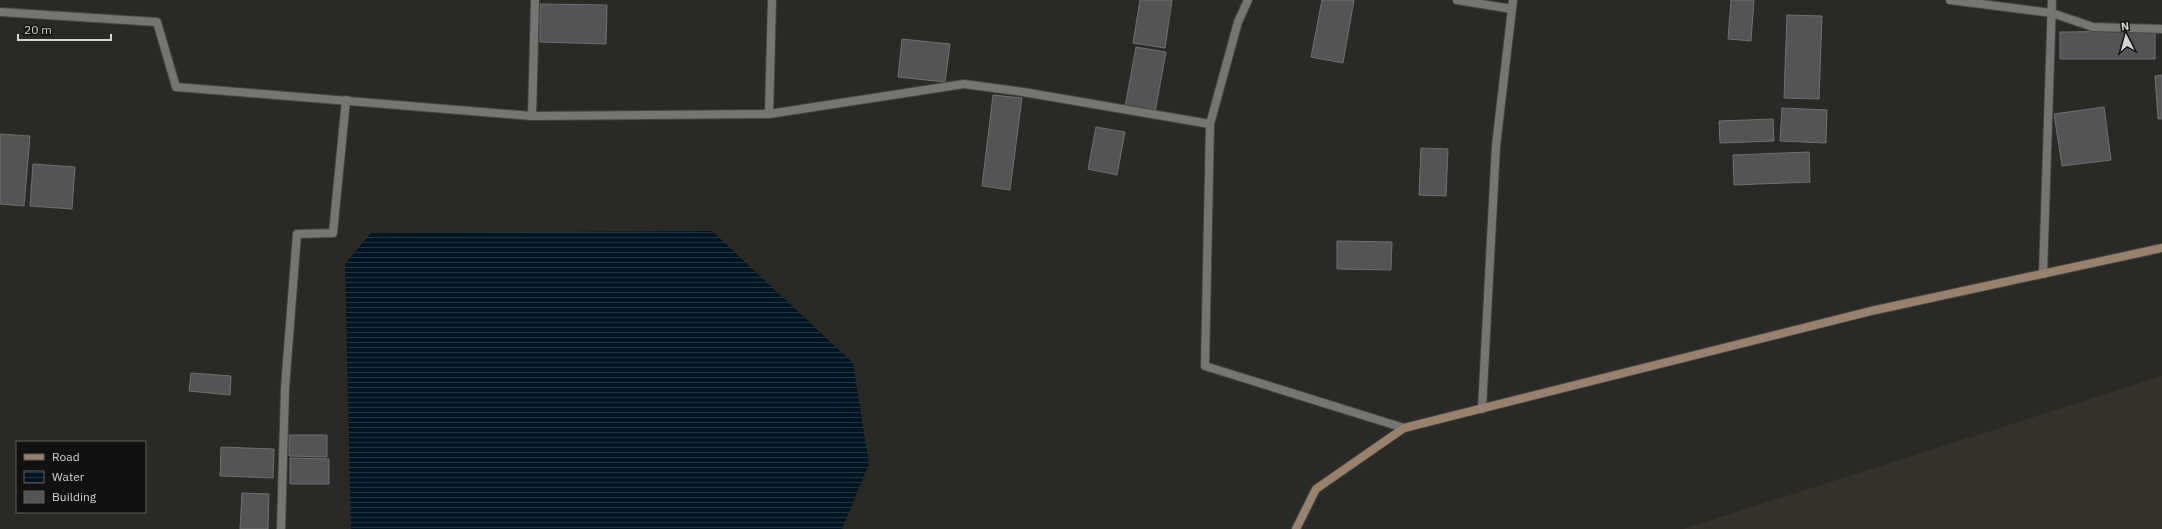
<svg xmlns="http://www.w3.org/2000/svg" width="2162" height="529" viewBox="0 0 2162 529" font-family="'IBM Plex Sans',sans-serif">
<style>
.built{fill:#35322a}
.water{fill:url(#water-rules)}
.building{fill:#555356;stroke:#716f71}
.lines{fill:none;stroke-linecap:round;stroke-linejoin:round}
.street-casing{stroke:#454442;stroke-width:10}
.secondary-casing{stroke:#454442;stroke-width:10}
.street{stroke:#767572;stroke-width:8}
.secondary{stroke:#98826d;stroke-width:8}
</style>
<defs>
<pattern id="water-rules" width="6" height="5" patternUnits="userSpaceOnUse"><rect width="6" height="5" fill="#001522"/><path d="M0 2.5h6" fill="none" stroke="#243641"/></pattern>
</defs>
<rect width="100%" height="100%" fill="#292926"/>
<polygon class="built" points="2162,376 2162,529 1683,529"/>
<polygon class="water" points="712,231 853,363 869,464 842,529 351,529 345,264 371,233"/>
<g class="building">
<polygon points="1140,0 1172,0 1165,48 1133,43"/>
<polygon points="1322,0 1354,0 1343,63 1311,57"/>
<polygon points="1731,0 1754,0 1751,41 1728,39"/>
<polygon points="540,4 607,5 606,44 540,42"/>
<polygon points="1787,15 1822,16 1819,99 1784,98"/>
<polygon points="2155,31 2155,59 2060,59 2060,32"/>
<polygon points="902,39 950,44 945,82 898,77"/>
<polygon points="1136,47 1166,52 1155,112 1125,107"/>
<polygon points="2162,75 2162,119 2158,119 2155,76"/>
<polygon points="993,95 1022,98 1010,190 982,186"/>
<polygon points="2104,107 2111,160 2062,166 2054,114"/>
<polygon points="1782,108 1827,110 1826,143 1780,141"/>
<polygon points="1773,119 1774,141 1720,143 1719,121"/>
<polygon points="1096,127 1125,132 1117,175 1088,169"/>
<polygon points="0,134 30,136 24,206 0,204"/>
<polygon points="1421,148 1448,149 1446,196 1419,195"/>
<polygon points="1809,152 1810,182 1734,185 1733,155"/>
<polygon points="33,164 75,167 72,209 30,206"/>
<polygon points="1337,241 1392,242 1391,270 1337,269"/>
<polygon points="191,373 231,376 230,395 189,391"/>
<polygon points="289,435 327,435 327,457 289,456"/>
<polygon points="221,447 274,449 273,478 220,476"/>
<polygon points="290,458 329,459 329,484 290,484"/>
<polygon points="242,493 269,494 268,529 240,529"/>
</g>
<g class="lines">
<g class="street-casing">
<g id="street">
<polyline points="1248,0 1238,22 1210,124 1205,366 1404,428"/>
<polyline points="1457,0 1512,9"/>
<polyline points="1950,0 2052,13 2093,27 2162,29"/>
<polyline points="0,12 157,22 176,87 532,116 769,114 964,84 1023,92 1210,124"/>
<polyline points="769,114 772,0"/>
<polyline points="532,116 535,0"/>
<polyline points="2043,274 2052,0"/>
<polyline points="1482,409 1496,146 1513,0"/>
<polyline points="281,529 285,388 297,234 333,233 346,100"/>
</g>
</g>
<g class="secondary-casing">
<polyline id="secondary" points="1296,529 1316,489 1404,428 1871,311 2162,248"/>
</g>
<use href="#street" class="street"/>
<use href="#secondary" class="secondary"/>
</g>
<rect x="16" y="441" width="130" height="72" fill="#121110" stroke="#605f5e"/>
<rect x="24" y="454" width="20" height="6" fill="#98826d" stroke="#605f5e"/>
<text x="52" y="461" font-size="12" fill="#d5d4d3">Road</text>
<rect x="24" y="471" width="20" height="12" fill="url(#water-rules)" stroke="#605f5e"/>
<text x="52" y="481" font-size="12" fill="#d5d4d3">Water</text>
<rect x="24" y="491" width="20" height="12" fill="#555356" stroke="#605f5e"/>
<text x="52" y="501" font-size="12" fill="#d5d4d3">Building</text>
<g transform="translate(2126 36) rotate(354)" stroke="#121110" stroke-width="3" paint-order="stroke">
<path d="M0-3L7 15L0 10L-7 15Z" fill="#d5d4d3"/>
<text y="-6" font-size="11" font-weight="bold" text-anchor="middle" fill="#d5d4d3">N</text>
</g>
<path d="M18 34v6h93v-6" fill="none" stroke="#d5d4d3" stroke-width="2"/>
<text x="24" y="34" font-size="12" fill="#d5d4d3" stroke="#121110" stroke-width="3" paint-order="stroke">20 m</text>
</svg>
